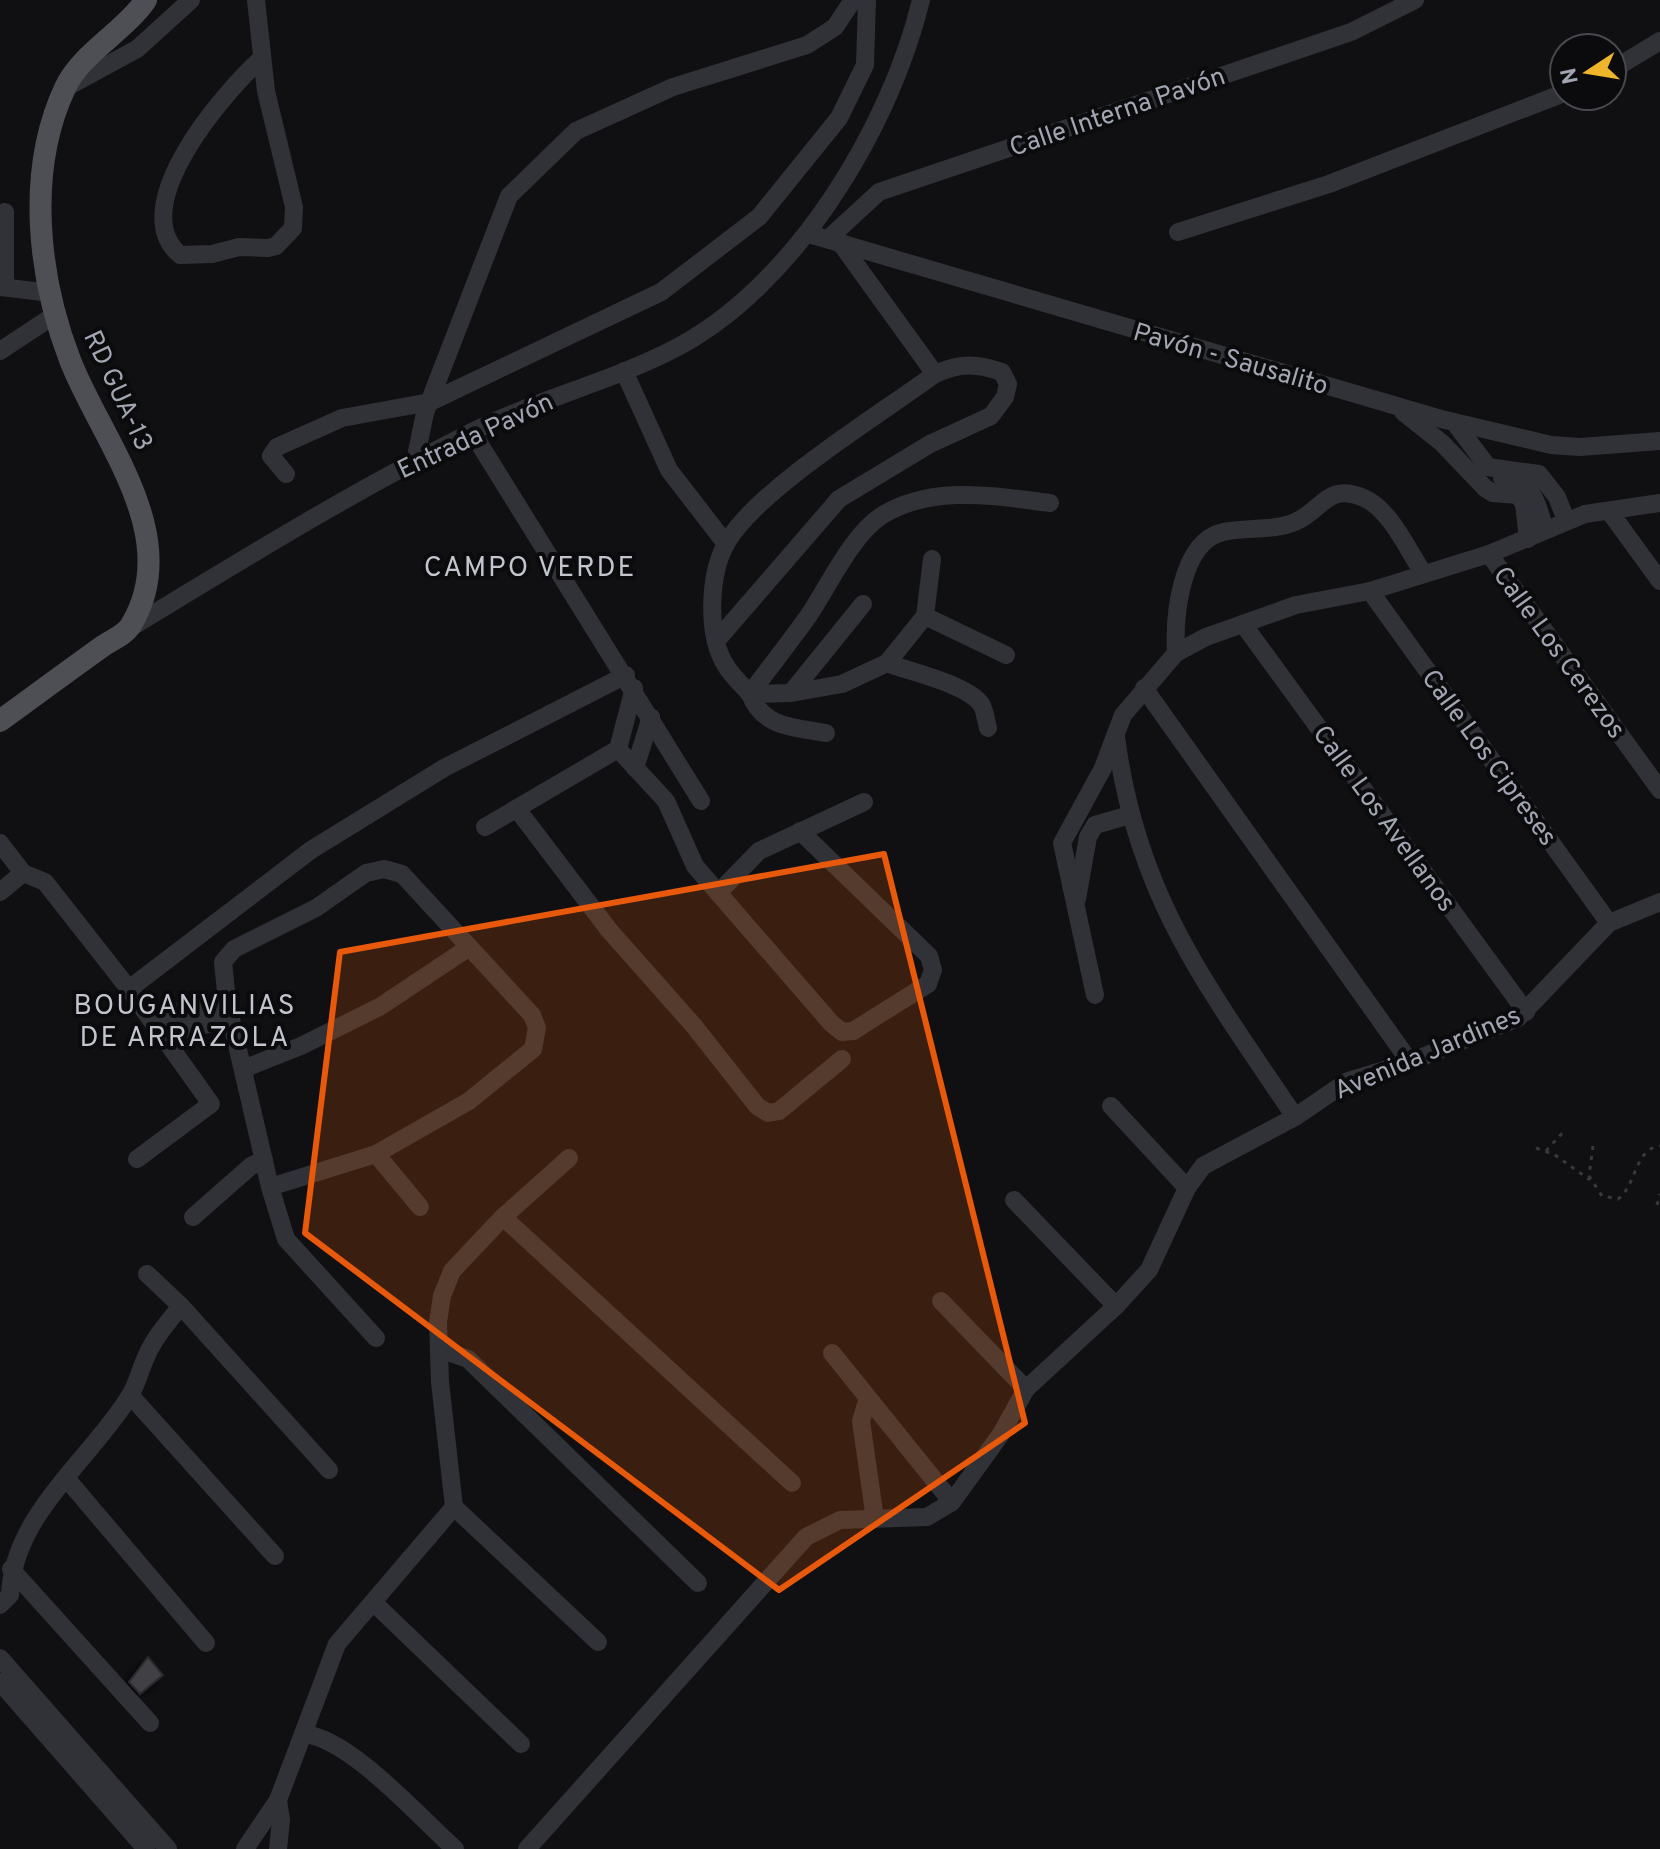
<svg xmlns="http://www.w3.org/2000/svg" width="1660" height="1849" viewBox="0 0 1660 1849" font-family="Overpass,sans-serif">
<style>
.building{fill:#3f4045;stroke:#2a2a2e;stroke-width:2;filter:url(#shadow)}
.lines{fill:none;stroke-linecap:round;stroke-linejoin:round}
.path{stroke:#37393d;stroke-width:3;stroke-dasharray:4 6;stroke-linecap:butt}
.minor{stroke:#313237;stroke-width:18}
.major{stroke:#4d4f55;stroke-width:22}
.marked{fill:#e8590c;fill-opacity:0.2;stroke:#e8590c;stroke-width:6;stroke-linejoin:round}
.labels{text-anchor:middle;stroke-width:8;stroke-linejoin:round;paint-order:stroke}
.street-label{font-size:26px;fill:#a1a6b2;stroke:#0b0b0d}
.neighbourhood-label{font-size:28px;letter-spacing:2px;fill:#c2c5ce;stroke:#0b0b0d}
</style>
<defs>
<filter id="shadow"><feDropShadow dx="-7" dy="7" stdDeviation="4" flood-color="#0009"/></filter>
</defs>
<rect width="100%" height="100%" fill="#101012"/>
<polygon class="building" points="148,1657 163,1675 140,1694 129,1682"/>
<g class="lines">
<g class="path">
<path d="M1593 1146 1589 1176 1602 1196 1618 1199C1637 1185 1634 1149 1660 1146"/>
<polyline points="1536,1148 1555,1155 1590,1180"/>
<polyline points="1546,1151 1565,1130"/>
<polyline points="1657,1205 1660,1194"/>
</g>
<g class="minor">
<path d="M256 0 266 91 294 207 293 228 276 246 268 248 239 247 212 254 180 255C124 207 224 92 262 58"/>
<polyline points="1612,70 1660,41"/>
<polyline points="65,88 137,49 191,0"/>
<polyline points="5,212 5,287"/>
<polyline points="1178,232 1329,184 1564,93"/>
<polyline points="809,234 1441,419 1551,445 1580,447 1660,441"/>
<polyline points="829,238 879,192 1351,32 1415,0"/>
<path d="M839 241 935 374C882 413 758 489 727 542 709 573 706 635 726 666 732 676 742 685 750 694L791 693 842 684 887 663 925 616 932 559"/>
<polyline points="0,287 51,293"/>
<polyline points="0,351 56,314"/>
<polyline points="624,371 669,470 726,544"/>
<polyline points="1403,412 1442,443 1485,488 1493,493 1518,495 1524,504 1528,539"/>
<polyline points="1454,422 1488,467 1539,474 1557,497 1566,520"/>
<polyline points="472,432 701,801"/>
<polyline points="415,461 425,413 509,196 576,131 673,87 807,45 835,27 853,0"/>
<polyline points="286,474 271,456 277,447 342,418 430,402 661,292 759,217 839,118 865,65 867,0"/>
<path d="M1502 478C1533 478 1537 504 1545 530"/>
<polyline points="1609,511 1660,581"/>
<polyline points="1489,554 1660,790"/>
<polyline points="1370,591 1609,923"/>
<polyline points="925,616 1006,655"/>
<polyline points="1243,624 1526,1012"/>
<path d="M130 628C242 560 353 491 470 433 535 400 607 383 672 350 793 289 890 129 921 0"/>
<path d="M717 640 839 499 930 444 991 416 1005 397 1008 384 1002 372C976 363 960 363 935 374"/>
<path d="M1176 653C1174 618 1180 542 1223 532 1246 527 1274 531 1295 522 1323 510 1327 482 1364 498 1391 510 1408 551 1424 574"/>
<path d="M887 663C910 672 967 684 981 704 985 710 986 721 988 728"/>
<polyline points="1144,688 1410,1062"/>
<polyline points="791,693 863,604"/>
<path d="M826 733C794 727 763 728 750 694 769 668 790 642 809 615 828 587 852 535 881 516 932 484 994 496 1050 503"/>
<path d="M1116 737C1137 898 1208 987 1295 1117"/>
<polyline points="618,749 666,801 695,866 831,1023 842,1032 853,1031 928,984 933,970 929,956 800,831"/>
<polyline points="635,768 651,717"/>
<polyline points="517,809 609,930 694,1026 757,1106 768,1113 779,1111 842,1059"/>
<polyline points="485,827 618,749 634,688"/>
<polyline points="0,843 23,873 45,882 129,989 211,1104 137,1159"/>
<polyline points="0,892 23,873"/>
<polyline points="718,893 759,851 864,802"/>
<polyline points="1077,899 1088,837 1095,825 1130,815"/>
<polyline points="129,989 311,850 444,768 626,675"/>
<polyline points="1095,995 1062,843 1103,768 1123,715 1176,653 1206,637 1296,605 1370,591 1489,554 1585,514 1660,503"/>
<polyline points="151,1018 227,1002"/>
<polyline points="162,1034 231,1019"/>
<polyline points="243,1069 301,1046 381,1006 468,948"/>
<polyline points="1111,1106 1187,1188"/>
<polyline points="376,1154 420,1207"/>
<polyline points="270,1187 376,1154 469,1101 533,1049 537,1028 532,1015 402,874 384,869 366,873 316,908 234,949 223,962 227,1002 270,1187 286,1239 376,1338"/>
<polyline points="1014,1200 1116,1306"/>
<polyline points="193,1217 251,1166 264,1160"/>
<polyline points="503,1217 792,1483"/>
<polyline points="147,1274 181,1306 329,1470"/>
<polyline points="941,1301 1026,1389"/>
<polyline points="439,1349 468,1359 698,1583"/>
<polyline points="832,1353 952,1502"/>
<polyline points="130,1395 275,1556"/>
<polyline points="868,1398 861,1421 875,1519"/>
<polyline points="66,1478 206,1643"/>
<polyline points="454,1507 598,1642"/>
<polyline points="11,1569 150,1723"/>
<polyline points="373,1602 521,1744"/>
<path d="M0 1605 10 1595C13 1515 89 1461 129 1397 137 1385 140 1370 146 1357 154 1338 168 1322 181 1306"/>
<polyline points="0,1658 168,1849"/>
<polyline points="0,1682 146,1849"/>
<path d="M303 1734C349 1737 419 1817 455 1849"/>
<polyline points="278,1800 281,1820 278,1849"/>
<polyline points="245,1849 278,1800 337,1644 454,1507 440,1382 438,1322 442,1296 452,1271 503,1217 569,1158"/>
<polyline points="527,1849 806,1537 840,1520 927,1517 952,1502 1001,1434 1026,1389 1116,1306 1149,1270 1187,1188 1203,1166 1295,1117 1348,1081 1410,1062 1518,1018 1609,923 1660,902"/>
</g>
<path class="major" d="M0 721C34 696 68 671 103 646 112 640 126 634 131 625 185 536 101 440 70 360 38 277 26 171 65 88 81 53 124 32 146 0"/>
</g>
<path class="marked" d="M884 854 1025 1423 779 1590 305 1233 340 952Z"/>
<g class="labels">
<g class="street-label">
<text transform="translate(1117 111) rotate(-19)" y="9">Calle Interna Pavón</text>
<text transform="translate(1231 358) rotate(16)" y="9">Pavón - Sausalito</text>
<text transform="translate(119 390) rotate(65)" y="9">RD GUA-13</text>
<text transform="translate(475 435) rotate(-25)" y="9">Entrada Pavón</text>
<text transform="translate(1560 652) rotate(54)" y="9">Calle Los Cerezos</text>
<text transform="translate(1490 757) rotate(54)" y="9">Calle Los Cipreses</text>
<text transform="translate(1385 818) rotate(54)" y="9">Calle Los Avellanos</text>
<text transform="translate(1427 1052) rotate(-23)" y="9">Avenida Jardines</text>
</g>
<g class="neighbourhood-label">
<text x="530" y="576">CAMPO VERDE</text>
<text x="185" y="1014">BOUGANVILIAS<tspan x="185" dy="32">DE ARRAZOLA</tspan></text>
</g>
</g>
<g transform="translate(1588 72) rotate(258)"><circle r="38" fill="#0b0b0d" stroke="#47494f" stroke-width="2"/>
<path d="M0-6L14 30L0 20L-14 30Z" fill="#efb52b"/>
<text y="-12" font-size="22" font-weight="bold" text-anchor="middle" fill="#a1a6b2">N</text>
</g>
</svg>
